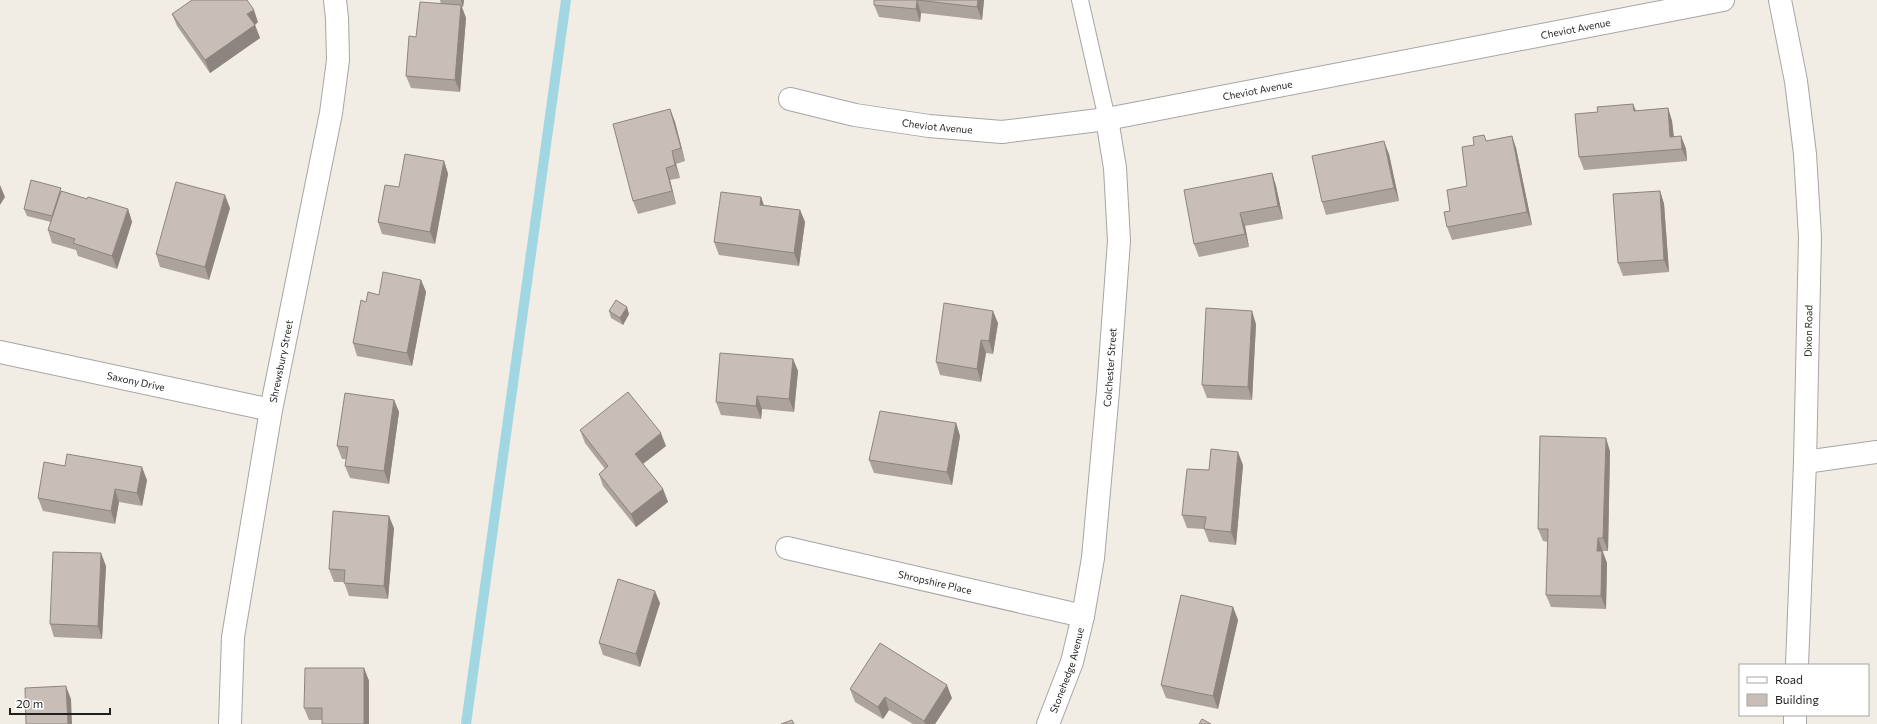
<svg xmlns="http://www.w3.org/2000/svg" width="1877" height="724" viewBox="0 0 1877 724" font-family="Commissioner,sans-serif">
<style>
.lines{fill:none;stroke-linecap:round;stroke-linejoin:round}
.stream{stroke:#a1d7e2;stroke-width:10}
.service-casing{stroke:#a6a6a6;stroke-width:18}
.minor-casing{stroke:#a6a6a6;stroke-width:24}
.service{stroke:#fff;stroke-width:16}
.minor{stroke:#fff;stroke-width:22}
.wall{fill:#ada39d}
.shaded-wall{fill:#8d8480}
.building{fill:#c9bdb7;stroke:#8d8480}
.labels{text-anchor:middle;stroke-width:4;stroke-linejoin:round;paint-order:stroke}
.street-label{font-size:10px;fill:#1f1f1f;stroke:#fff}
</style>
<rect width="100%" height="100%" fill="#f1ece4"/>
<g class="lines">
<polyline class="stream" points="466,724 566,0"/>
<g class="service-casing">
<polyline id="service" points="1080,0 1107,119"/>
</g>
<g class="minor-casing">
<g id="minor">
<polyline points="1780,0 1796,81 1805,154 1810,237 1805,462 1797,665"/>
<path id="s1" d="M790 99 855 115 929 126 1002 132 1107 119 1723 0"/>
<path id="s2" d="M0 352 271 410"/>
<polyline points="1805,462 1877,452"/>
<path id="s3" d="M787 548 1083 616"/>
<path id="s4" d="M230 724 233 637 271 410 331 113 338 60 337 18 335 0"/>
<path id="s5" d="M1048 724 1072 662 1083 616 1093 558 1108 391 1119 241 1115 168 1107 119"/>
<polyline points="1795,724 1795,715"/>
</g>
</g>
<use href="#service" class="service"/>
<use href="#minor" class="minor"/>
</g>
<g class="wall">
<polygon points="440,0 464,0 463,7 462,7 466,18 460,92 411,88 406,76 416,37 441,4"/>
<polygon points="874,0 984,0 982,20 921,13 920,22 879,17 874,5"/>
<polygon points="172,14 258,22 255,25 260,38 210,73 177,26"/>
<polygon points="1633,104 1636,111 1668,108 1672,121 1674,137 1681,136 1686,149 1687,161 1584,170 1579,157 1598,112"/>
<polygon points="670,109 675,122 685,161 676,164 680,178 670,180 676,204 638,214 633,201"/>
<polygon points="1512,136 1516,148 1532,225 1452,240 1447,227 1450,211 1467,186 1474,145 1486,141"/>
<polygon points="1389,154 1399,201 1326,215 1322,202"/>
<polygon points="444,161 448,174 435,244 382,234 378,222 399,187"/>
<polygon points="1272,173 1276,186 1283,219 1245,226 1249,247 1199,257 1194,244"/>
<polygon points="62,191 87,199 128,209 132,222 117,269 78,256 76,250 52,243 48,230 51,222 27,216 24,209"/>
<polygon points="1660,191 1664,204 1669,272 1623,276 1618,263"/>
<polygon points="761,197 764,205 800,210 805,222 799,266 719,255 714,242"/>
<polygon points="230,208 209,280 160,267 156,254"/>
<polygon points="421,280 426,292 412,366 357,356 353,343 366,302 379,295"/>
<polygon points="609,311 629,314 623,325 611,318"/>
<polygon points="998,323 993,354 986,353 981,382 940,375 936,362"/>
<polygon points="1256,324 1252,400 1207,398 1202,385"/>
<polygon points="793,359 798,371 794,412 762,409 761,419 721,415 716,402"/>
<polygon points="394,400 399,412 389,484 350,478 345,466 346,459 342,459 337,446"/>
<polygon points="956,423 960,436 952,485 874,473 869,460"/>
<polygon points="580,430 666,446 643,464 663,489 668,502 636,527 603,486 599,474 605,469 585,443"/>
<polygon points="1610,451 1608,551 1602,551 1607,563 1606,609 1551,607 1546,595 1548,542 1543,541 1538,529"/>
<polygon points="1243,465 1236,545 1209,542 1204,529 1187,528 1182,515 1209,470"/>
<polygon points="65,466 147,480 142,506 119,502 115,524 43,511 38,498"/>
<polygon points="394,528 388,599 349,596 344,582 334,582 329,569"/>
<polygon points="106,566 102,639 54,637 50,624"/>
<polygon points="660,603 640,667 603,655 599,643"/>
<polygon points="1233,607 1238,620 1218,709 1166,698 1161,685"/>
<polygon points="364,668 369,681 322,720 309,720 304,708"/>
<polygon points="850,689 952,698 935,724 913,724 889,710 883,719 855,702"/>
</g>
<g class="shaded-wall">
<polygon points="461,0 464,0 463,7 461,1"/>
<polygon points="917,0 921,13 920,22 916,9"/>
<polygon points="978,0 984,0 982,20 977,7"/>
<polygon points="461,5 466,18 460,92 455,80"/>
<polygon points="254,10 258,22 252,27 247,14"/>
<polygon points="255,25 260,38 210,73 205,60"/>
<polygon points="1633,104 1638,116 1634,111"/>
<polygon points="1668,108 1672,121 1675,150 1670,137"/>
<polygon points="670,109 675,122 685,161 681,148"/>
<polygon points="1512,136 1516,148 1532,225 1527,212"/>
<polygon points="1681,136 1686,149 1687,161 1682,149"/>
<polygon points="1384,141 1389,154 1399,201 1394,188"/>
<polygon points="672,151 676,164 680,178 675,165"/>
<polygon points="444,161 448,174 435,244 430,232"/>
<polygon points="666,168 670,180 676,204 672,191"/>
<polygon points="1272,173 1276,186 1283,219 1278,206"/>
<polygon points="0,185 5,197 0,205"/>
<polygon points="1660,191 1664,204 1669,272 1664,260"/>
<polygon points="225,195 230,208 209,280 205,267"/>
<polygon points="761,197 765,210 760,205"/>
<polygon points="128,209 132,222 117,269 112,256"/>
<polygon points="800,210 805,222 799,266 794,253"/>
<polygon points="1240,213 1245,226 1249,247 1245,234"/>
<polygon points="421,280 426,292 412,366 407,353"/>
<polygon points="627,307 629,314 623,325 620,318"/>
<polygon points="993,311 998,323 993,354 989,341"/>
<polygon points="1252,311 1256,324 1252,400 1248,387"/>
<polygon points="981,340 986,353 981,382 977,369"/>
<polygon points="793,359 798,371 794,412 789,399"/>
<polygon points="757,396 762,409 761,419 756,406"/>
<polygon points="394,400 399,412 389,484 384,471"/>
<polygon points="956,423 960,436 952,485 947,472"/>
<polygon points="661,433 666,446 640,466 635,454"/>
<polygon points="1606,438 1610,451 1608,551 1603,538"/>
<polygon points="1238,452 1243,465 1236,545 1231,532"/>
<polygon points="142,467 147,480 142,506 137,493"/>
<polygon points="115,489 119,502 115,524 111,511"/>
<polygon points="663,489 668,502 636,527 631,514"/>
<polygon points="389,516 394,528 388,599 384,586"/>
<polygon points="1598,538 1607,563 1606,609 1601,596 1597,551"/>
<polygon points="101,553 106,566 102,639 98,626"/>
<polygon points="655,591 660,603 640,667 636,654"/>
<polygon points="1233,607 1238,620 1218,709 1213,696"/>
<polygon points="364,668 369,681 369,724 364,724"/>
<polygon points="947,685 952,698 935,724 925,724 924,721"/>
<polygon points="66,686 71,699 72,724 68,724"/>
<polygon points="885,697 889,710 883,719 878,707"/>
</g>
<g class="building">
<polygon points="192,0 247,0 254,10 247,14 255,25 205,60 172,14"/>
<polygon points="874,0 978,0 977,7 917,0 916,9 874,5"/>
<polygon points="420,2 461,5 455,80 406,76 409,36 416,37"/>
<polygon points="1633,104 1634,111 1668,108 1670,137 1681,136 1682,149 1579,157 1575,114 1598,112 1597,107"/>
<polygon points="670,109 681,148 672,151 675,165 666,168 672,191 633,201 613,124"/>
<polygon points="1484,135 1486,141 1512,136 1527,212 1447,227 1444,212 1450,211 1447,190 1467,186 1462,147 1474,145 1473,137"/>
<polygon points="1384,141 1394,188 1322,202 1312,156"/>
<polygon points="405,154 444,161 430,232 378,222 385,185 399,187"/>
<polygon points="1272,173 1278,206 1240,213 1245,234 1194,244 1184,190"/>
<polygon points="31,180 61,188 52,216 24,209"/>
<polygon points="176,182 225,195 205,267 156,254"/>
<polygon points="61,191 87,199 88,197 128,209 112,256 73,243 75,239 48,230"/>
<polygon points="1660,191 1664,260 1618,263 1613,194"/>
<polygon points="721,192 761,197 760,205 800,210 794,253 714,242"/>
<polygon points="383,272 421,280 407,353 353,343 361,300 366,302 368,292 379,295"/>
<polygon points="616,300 627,307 620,318 609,311"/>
<polygon points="944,303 993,311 989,341 981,340 977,369 936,362"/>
<polygon points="1206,308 1252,311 1248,387 1202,385"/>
<polygon points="720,353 793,359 789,399 757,396 756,406 716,402"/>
<polygon points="628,392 661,433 635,454 663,489 631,514 599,474 608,466 580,430"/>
<polygon points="345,393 394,400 384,471 345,466 348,447 337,446"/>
<polygon points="880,411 956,423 947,472 869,460"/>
<polygon points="1540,436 1606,438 1603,538 1598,538 1597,551 1602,551 1601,596 1546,595 1548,529 1538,529"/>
<polygon points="1211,449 1238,452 1231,532 1204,529 1206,517 1182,515 1187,469 1209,470"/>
<polygon points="67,454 142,467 137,493 115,489 111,511 38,498 44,462 65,466"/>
<polygon points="333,511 389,516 384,586 344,583 345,570 329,569"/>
<polygon points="53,552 101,553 98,626 50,624"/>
<polygon points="618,579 655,591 636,654 599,643"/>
<polygon points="1181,595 1233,607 1213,696 1161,685"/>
<polygon points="880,643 947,685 924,721 885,697 878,707 850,689"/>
<polygon points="305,668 364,668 364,724 322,724 322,708 304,708"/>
<polygon points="66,686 68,724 26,724 25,688"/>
<polygon points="1202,719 1211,724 1199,724"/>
<polygon points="792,720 794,724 781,724"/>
</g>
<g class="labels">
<g class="street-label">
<text dy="4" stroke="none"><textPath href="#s1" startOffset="798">Cheviot Avenue</textPath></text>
<text dy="4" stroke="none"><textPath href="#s1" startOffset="474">Cheviot Avenue</textPath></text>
<text dy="4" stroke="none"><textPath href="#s1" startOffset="150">Cheviot Avenue</textPath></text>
<text transform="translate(1808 331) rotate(-89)" y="4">Dixon Road</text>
<text dy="4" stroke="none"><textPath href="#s4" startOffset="367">Shrewsbury Street</textPath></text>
<text dy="4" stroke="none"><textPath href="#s5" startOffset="364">Colchester Street</textPath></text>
<text dy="4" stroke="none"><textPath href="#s2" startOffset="139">Saxony Drive</textPath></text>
<text dy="4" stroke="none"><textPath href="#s3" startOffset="152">Shropshire Place</textPath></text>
<text dy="4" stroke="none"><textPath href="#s5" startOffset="57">Stonehedge Avenue</textPath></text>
</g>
</g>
<rect x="1739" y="664" width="130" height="52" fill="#ffffff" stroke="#a5a5a5"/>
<rect x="1747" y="677" width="20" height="6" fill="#ffffff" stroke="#a5a5a5"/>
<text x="1775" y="684" font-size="12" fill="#1f1f1f">Road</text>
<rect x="1747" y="694" width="20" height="12" fill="#c9bdb7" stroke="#a5a5a5"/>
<text x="1775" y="704" font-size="12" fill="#1f1f1f">Building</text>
<path d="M10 708v6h100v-6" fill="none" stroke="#1f1f1f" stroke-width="2"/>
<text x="16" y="708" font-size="12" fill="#1f1f1f" stroke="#ffffff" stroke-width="3" paint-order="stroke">20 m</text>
</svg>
